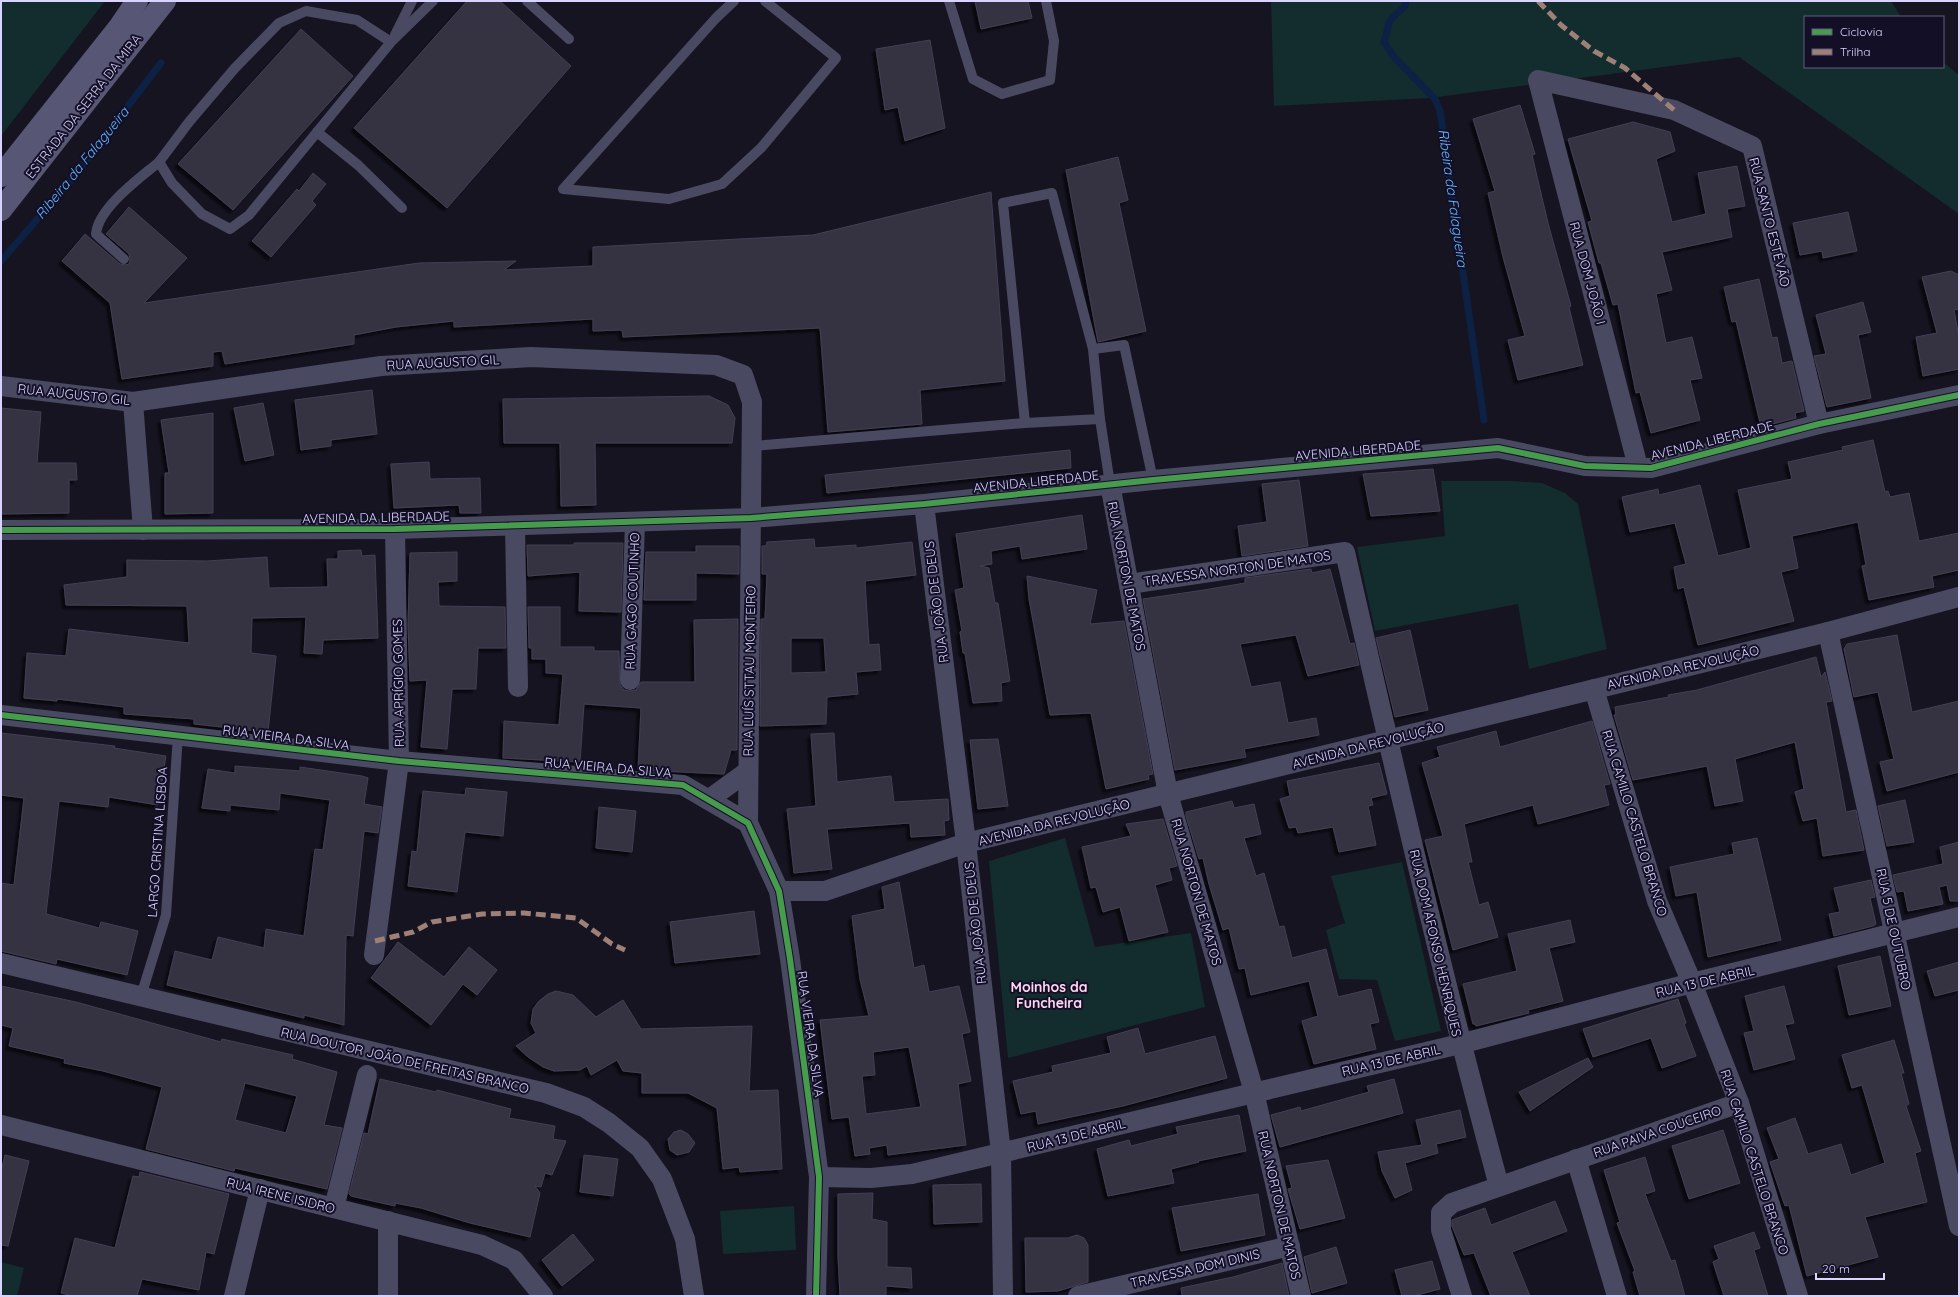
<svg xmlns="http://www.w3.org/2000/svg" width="1960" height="1297" viewBox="0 0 1960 1297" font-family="Quicksand,sans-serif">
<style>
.green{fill:#132c2d}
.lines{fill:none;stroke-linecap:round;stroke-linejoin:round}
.stream{stroke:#0d2144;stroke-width:7}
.building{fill:#343243;stroke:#433f54;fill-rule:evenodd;filter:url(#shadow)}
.lane{stroke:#4a4962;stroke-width:10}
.street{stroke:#4a4962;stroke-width:20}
.secondary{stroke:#575674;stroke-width:22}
.quiet{stroke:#9e8076;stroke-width:5;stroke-dasharray:10 5;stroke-linecap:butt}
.cycleway-casing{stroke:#130f26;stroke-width:8}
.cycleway{stroke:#469c4c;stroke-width:6}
.labels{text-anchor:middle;stroke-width:4;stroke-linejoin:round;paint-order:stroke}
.street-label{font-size:13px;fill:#d9d4ff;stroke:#130f26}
.water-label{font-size:14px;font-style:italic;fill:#62b6ff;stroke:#130f26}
.neighbourhood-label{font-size:14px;font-weight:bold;fill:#ffd6f0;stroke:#130f26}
</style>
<defs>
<filter id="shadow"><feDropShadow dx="-3.5" dy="3.5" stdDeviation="1" flood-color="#0009"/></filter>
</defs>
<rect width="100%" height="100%" fill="#161421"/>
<g class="green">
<polygon points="1,1 105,1 1,136"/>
<polygon points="1271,1 1891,1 1901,17 1805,17 1805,67 1943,67 1943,62 1959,75 1959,214 1739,57 1430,98 1274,106"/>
<polygon points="1441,481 1513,481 1542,483 1565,493 1578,504 1607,649 1529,669 1518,604 1375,631 1357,547 1445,536"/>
<polygon points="1065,838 1095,947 1191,933 1205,1007 1008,1058 989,861"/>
<polygon points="1402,862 1441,1031 1395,1041 1377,980 1339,979 1326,930 1345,923 1331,876"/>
<polygon points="794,1206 796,1250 723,1254 720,1211"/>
<polygon points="1,1262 24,1268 17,1296 1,1296"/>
</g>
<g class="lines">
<g class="stream">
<polyline points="1406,1 1405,6 1390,20 1384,42 1394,57 1435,99 1440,111 1484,420"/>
<polyline points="1,261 71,180 161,63"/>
</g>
</g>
<g class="building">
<polygon points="467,1 500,1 571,66 447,208 354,128"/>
<polygon points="975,1 1028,1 1032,18 981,29"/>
<polygon points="301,29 353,76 233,210 178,164"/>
<polygon points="930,40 945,128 905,141 898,107 885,110 876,49"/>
<polygon points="1520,105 1535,154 1532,155 1548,223 1571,306 1569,307 1583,365 1518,380 1508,340 1525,336 1503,257 1488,193 1495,191 1473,119"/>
<polygon points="1633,122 1670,132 1675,151 1656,159 1672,222 1706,214 1698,173 1737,166 1745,206 1727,209 1732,237 1662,252 1672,290 1656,294 1666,343 1692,337 1702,378 1690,380 1700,420 1651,433 1640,392 1636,393 1618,304 1613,305 1601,263 1599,263 1588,222 1592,221 1568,139"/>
<polygon points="1118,157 1128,200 1119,203 1146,331 1098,342 1066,170"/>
<polygon points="313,173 326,184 312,201 316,205 271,257 252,241 297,189 299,191"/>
<polygon points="991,192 1005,381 920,390 922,424 828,432 820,328 623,337 622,330 593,331 593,319 454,327 454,321 396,327 354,335 354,344 225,364 222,351 213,352 213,366 122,379 110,303 62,261 85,234 120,264 126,265 129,264 130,260 129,254 106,234 129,207 187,258 144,303 419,263 516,261 504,270 593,266 593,247 813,235"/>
<polygon points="1848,212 1857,251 1823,258 1822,251 1800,255 1793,223"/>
<polygon points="1951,271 1959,275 1959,309 1954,310 1959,338 1959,369 1923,376 1916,337 1937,333 1922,277"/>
<polygon points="1759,279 1772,338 1777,337 1782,363 1792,361 1804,411 1795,413 1796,418 1761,427 1736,321 1732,322 1724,287"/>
<polygon points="1863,302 1871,332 1858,335 1871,398 1827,407 1814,356 1826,354 1816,315"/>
<polygon points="372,390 377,434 331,440 331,446 301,450 295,400"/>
<polygon points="709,396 728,405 735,418 732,443 595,443 596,505 561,506 560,443 504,443 503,399"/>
<polygon points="263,403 274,455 245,461 234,408"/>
<polygon points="1,408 41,412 37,463 76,463 77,480 69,480 69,513 1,514"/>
<polygon points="213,413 213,513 165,514 165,473 169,473 161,420"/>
<polygon points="1873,440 1885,492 1888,491 1890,497 1909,493 1919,541 1959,533 1959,570 1932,576 1934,587 1869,600 1862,566 1866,565 1858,522 1792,536 1798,568 1781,572 1794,621 1698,645 1684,587 1678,589 1674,567 1686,564 1675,523 1630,532 1622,497 1658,489 1659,495 1700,485 1718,556 1751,548 1738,490 1792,479 1788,462 1843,450 1842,447"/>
<polygon points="1070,450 1071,468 827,493 825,475"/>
<polygon points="429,462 430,479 480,478 481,513 460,513 459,505 394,508 391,464"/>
<polygon points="1433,469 1440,511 1371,516 1363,474"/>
<polygon points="1299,480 1308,546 1242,556 1238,526 1267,522 1262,484"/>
<polygon points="1082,515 1087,549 1022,559 1020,546 991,551 992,564 980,566 989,568 995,603 998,603 1010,681 1001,683 1002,701 973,703 965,653 963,653 960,632 962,631 955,590 964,588 956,534"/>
<path d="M814 539 815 548 856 545V548L912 542 916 575 865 581 869 645 879 644 881 670 856 672 858 694 827 697 826 724 760 726 761 619H765L767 574H762V546H766L767 542ZM791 638H824L826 672 791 673Z"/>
<polygon points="574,543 623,543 621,612 579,611 580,572 528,576 527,545 574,545"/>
<polygon points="696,546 739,546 739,574 696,573 696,600 644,600 646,552 696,552"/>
<polygon points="361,550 362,556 375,555 378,638 323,640 322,654 304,653 306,617 252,618 251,653 276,656 268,732 194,724 194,719 124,714 124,707 57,699 57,701 24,698 27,653 66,656 69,629 189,643 187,606 66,605 64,585 127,577 127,560 207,561 267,557 269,588 328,587 327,559 338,559 338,551"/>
<polygon points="457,552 457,581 438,582 439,606 505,607 506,648 478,648 476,689 452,689 447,749 421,747 427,680 410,681 408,625 410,553"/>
<polygon points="1311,569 1312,573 1330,569 1350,644 1354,643 1359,665 1308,676 1296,635 1240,644 1251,687 1280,682 1288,723 1316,718 1319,735 1244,749 1246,757 1175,770 1143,599 1204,590 1245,583 1245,578"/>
<polygon points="1027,576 1097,590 1090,624 1124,621 1153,774 1148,775 1149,779 1106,789 1091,713 1050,715 1029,599"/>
<polygon points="528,607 560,607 560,647 594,647 594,651 619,651 620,685 624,690 629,691 636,690 641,682 695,682 694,620 738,619 737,750 731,750 724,774 638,770 641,708 584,704 580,762 503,758 504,721 559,725 563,674 546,673 546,659 532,659 532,648 529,648"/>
<polygon points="1410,630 1428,710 1395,717 1376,638"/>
<polygon points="1897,635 1912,712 1959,701 1959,772 1887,791 1880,762 1894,759 1878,692 1854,697 1844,649 1847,644"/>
<polygon points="1816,657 1821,677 1825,672 1832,701 1826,702 1846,812 1856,810 1864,850 1823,856 1817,818 1803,821 1795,792 1804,789 1795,742 1735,759 1743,801 1715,806 1707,766 1633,780 1614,715 1616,715 1615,707 1669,697 1668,695 1697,690"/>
<polygon points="1592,721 1610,784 1604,785 1609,805 1538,824 1533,805 1464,824 1472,862 1468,862 1479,905 1488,902 1498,937 1453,950 1425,840 1443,836 1422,763 1440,757 1437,747 1496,731 1500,747"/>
<polygon points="1,733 115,746 114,748 166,756 158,805 109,797 108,807 59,801 46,914 99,928 101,922 138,931 127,975 57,959 56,964 1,951 1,883 14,885 24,798 1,795"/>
<polygon points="834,733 837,782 891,776 894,802 948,799 949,820 944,821 945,835 911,837 910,823 827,829 832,869 794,873 787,809 816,806 811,734"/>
<polygon points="998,739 1008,806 978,809 970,740"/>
<polygon points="1379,763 1387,794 1371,798 1373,805 1368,806 1376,845 1339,852 1333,827 1298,833 1296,827 1289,828 1280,799 1290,796 1287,781"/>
<polygon points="235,766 300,771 300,767 362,776 368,778 364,804 382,807 378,833 364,831 353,936 346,935 344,1025 304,1015 304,1018 167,985 175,951 212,960 218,937 264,948 266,929 304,936 315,849 323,850 330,800 280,793 279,810 230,805 230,811 202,808 208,769 235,773"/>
<polygon points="466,788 507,792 503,836 465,832 457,892 408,886 412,851 417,852 423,791 465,795"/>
<polygon points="1905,800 1914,842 1887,846 1878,806"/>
<polygon points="1232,801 1234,808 1254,804 1261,834 1244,838 1256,876 1264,873 1279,927 1284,926 1292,958 1326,949 1338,997 1371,989 1379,1022 1370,1024 1376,1049 1314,1064 1302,1021 1318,1016 1309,981 1251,995 1245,968 1239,969 1229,928 1223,930 1209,884 1203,858 1199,859 1186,816 1186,812"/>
<polygon points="599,807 636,811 632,852 596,848"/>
<polygon points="1163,819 1177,866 1169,868 1172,880 1155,885 1168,932 1129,941 1120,907 1103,912 1096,887 1091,888 1082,847 1131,836 1126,824"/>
<polygon points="1757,838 1781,940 1708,957 1697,892 1676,896 1670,867 1734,854 1732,843"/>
<polygon points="1959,842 1959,901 1950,901 1947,885 1939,887 1943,904 1908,911 1904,891 1897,892 1893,875 1943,864 1940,847"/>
<polygon points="1871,880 1875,897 1870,898 1876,924 1873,926 1834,936 1829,914 1840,912 1834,888"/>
<path d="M899 882 914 968 924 965 929 992 959 986 970 1032 962 1034 971 1081 958 1084 966 1145 888 1155 887 1145 869 1148 870 1154 855 1156 849 1117 832 1119 820 1020 869 1016 860 979 852 916 885 909 882 887ZM909 1047 921 1107 866 1114 862 1076 875 1075 873 1052Z"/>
<polygon points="754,911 760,954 675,963 670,922"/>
<polygon points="1570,920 1575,942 1549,948 1563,1001 1528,1010 1529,1013 1476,1026 1475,1024 1473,1024 1463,984 1517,971 1508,934"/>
<polygon points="398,942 444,977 469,947 497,970 477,995 463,984 431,1025 371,978"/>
<polygon points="1880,956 1891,1006 1849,1015 1838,966"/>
<polygon points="1959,962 1959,990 1935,996 1927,971"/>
<path d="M1 986 76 1002 221 1042 222 1039 293 1055 292 1059 337 1072 324 1125 342 1128 327 1189 235 1168 234 1171 146 1149 162 1087 103 1071 64 1063 65 1059 9 1046 13 1028 1 1025ZM245 1083 297 1096 286 1133 235 1120Z"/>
<polygon points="1784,986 1794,1023 1785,1025 1795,1059 1754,1070 1744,1033 1754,1031 1745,996"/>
<polygon points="556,991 573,995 596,1017 623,1000 641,1029 752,1026 749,1091 778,1090 782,1169 740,1172 739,1167 723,1169 717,1108 688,1093 642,1093 642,1073 623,1071 617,1060 591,1075 587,1066 580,1070 554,1071 543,1067 528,1057 516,1046 536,1033 531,1023 533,1009 539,1001 548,994"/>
<polygon points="1678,999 1686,1023 1684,1024 1696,1056 1662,1068 1651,1038 1593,1057 1583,1029"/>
<polygon points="1138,1028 1145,1054 1215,1036 1227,1078 1123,1106 1038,1124 1036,1111 1021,1114 1013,1081 1053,1072 1052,1066 1111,1053 1107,1037"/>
<polygon points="1894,1040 1904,1073 1901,1073 1909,1104 1906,1106 1921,1151 1915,1153 1927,1202 1865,1217 1878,1257 1807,1276 1789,1205 1785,1206 1770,1162 1779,1159 1767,1128 1795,1118 1808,1154 1841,1144 1851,1175 1885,1163 1862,1085 1852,1088 1842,1055"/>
<polygon points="1588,1058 1593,1067 1530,1111 1519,1092"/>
<polygon points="380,1079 436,1092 437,1090 511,1109 509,1118 555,1126 553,1139 566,1141 552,1175 545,1173 541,1187 535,1186 540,1193 530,1237 470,1223 421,1208 395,1203 395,1206 351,1196 349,1194 364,1133 368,1134"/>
<polygon points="1394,1079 1403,1113 1280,1147 1271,1115 1300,1107 1301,1111 1369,1092 1367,1086"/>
<polygon points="1460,1110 1466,1137 1436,1144 1438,1153 1405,1163 1412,1190 1395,1198 1382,1171 1378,1152 1422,1145 1416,1120"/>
<polygon points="1239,1115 1246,1151 1198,1161 1199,1162 1171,1169 1174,1183 1108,1196 1097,1149 1129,1140 1131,1146 1178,1134 1176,1127"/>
<polygon points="681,1130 688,1134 695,1143 689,1152 677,1155 670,1150 668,1139 674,1132"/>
<polygon points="1723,1130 1740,1183 1689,1199 1672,1146"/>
<polygon points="5,1155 29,1161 8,1246 1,1245 1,1172"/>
<polygon points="584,1155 618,1159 613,1196 580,1192"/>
<polygon points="1645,1157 1655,1191 1645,1194 1671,1261 1675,1260 1685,1296 1640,1296 1633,1272 1635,1271 1617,1223 1620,1222 1604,1170"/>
<polygon points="1328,1160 1345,1218 1300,1229 1288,1189 1292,1188 1286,1166"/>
<polygon points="140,1172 229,1194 214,1254 206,1252 199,1290 142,1279 137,1296 73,1296 61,1293 75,1238 115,1248 133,1176 139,1177"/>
<polygon points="981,1184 982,1222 934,1224 933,1185"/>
<polygon points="873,1193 872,1219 887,1222 887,1267 911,1268 912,1288 886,1286 886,1296 840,1296 838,1256 838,1194"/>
<polygon points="1258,1194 1265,1235 1181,1251 1172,1208"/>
<polygon points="1555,1201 1567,1231 1512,1252 1530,1296 1491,1296 1474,1253 1464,1255 1452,1226 1452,1220 1485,1208 1491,1225"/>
<polygon points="1754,1232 1760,1248 1754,1250 1768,1296 1724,1296 1713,1262 1719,1259 1714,1246"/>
<polygon points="573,1234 594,1260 562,1286 542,1260"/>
<polygon points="1077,1235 1084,1238 1088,1245 1088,1282 1058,1291 1026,1292 1025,1238 1068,1238"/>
<polygon points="1336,1247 1347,1283 1312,1293 1304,1257"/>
<polygon points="1432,1261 1440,1289 1413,1296 1402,1296 1395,1270"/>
<polygon points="1282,1263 1289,1296 1182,1296 1181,1288 1233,1277"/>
</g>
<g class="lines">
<g class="lane">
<polyline points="527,1 569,39"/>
<polyline points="734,1 716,18 563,189 669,199 722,184 761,148 836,58 765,1"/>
<polyline points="949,1 973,79 1002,94 1050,80 1054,41 1046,1"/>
<polyline points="395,35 412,1"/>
<polyline points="391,42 357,20 306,11 279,23 235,68 189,122 159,162 172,183 202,214 230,229 249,215 391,42 433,1"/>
<polyline points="317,132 358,165 402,208"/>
<path d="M124 259 96 234C98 208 140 178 159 162"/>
<polyline points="1093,349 1124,345 1153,480"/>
<polyline points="1100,419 1110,484"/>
<polyline points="752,446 1025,423 1100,419 1093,349 1052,193 1003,203 1025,423"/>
<polyline points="141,996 166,915 178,735"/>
</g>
<g class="street">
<polyline points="1,386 133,402 381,366 531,357 716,365 743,375 752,402 748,823"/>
<polyline points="133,402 143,530"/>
<polyline points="1638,467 1538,80 1674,110 1752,146 1819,424"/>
<polyline points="1110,484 1168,794 1254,1092 1301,1296"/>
<polyline points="924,504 966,843 1001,1153 1003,1296"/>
<polyline points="515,526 518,687"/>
<polyline points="1,530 395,529 751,518 924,504 1153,480 1498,448 1585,466 1651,468 1819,424 1959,395"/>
<path d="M1129 584 1345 552C1393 764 1442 976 1499 1186"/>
<polyline points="1828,632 1959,1226"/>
<polyline points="630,680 635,522"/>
<polyline points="1594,689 1657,901 1692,983 1739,1103 1798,1296"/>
<polyline points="1,715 399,761 683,785 748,823 779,891 790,959 819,1177 816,1296"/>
<polyline points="708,800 748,771"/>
<polyline points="779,891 825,891 966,843 1828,632 1959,597"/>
<polyline points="374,955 399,761 395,529"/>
<polyline points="1,963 546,1093 584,1107 609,1123 640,1148 662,1179 685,1239 694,1296"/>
<polyline points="1,1125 482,1245 514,1260 543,1296"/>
<polyline points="1576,1159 1617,1296"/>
<polyline points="819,1177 871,1178 912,1174 1460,1044 1692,983 1959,917"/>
<polyline points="334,1208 367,1075"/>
<polyline points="234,1296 260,1189"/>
<polyline points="388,1296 388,1221"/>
<polyline points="1078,1296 1290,1246"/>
<polyline points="1462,1296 1441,1230 1441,1213 1452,1203 1739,1103"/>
</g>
<g class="secondary">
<polyline points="1,176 120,26 137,1"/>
<polyline points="1,210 165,1"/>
</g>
<g class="quiet">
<polyline points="1538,1 1561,25 1594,51 1625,68 1674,110"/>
<polyline points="375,941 413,932 432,922 482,914 524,913 576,918 612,944 625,950"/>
</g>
<g class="cycleway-casing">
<g id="cycleway">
<polyline points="1,530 395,529 751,518 924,504 1153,480 1498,448 1585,466 1651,468 1819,424 1959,395"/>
<polyline points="1,715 399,761 683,785 748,823 779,891 790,959 819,1177 816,1296"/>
</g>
</g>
<use href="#cycleway" class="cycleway"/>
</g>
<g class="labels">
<g class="street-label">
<text transform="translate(83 106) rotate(-52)" y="5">ESTRADA DA SERRA DA MIRA</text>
<text transform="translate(1770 222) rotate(76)" y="5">RUA SANTO ESTÊVÃO</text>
<text transform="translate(1588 273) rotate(75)" y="5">RUA DOM JOÃO I</text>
<text transform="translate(443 362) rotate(-3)" y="5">RUA AUGUSTO GIL</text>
<text transform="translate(74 394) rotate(6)" y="5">RUA AUGUSTO GIL</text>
<text transform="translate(1712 440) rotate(-14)" y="5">AVENIDA LIBERDADE</text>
<text transform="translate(1358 450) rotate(-5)" y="5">AVENIDA LIBERDADE</text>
<text transform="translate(1036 481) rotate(-6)" y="5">AVENIDA LIBERDADE</text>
<text transform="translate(376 517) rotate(-1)" y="5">AVENIDA DA LIBERDADE</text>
<text transform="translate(1237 568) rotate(-8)" y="5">TRAVESSA NORTON DE MATOS</text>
<text transform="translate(1127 576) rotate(79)" y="5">RUA NORTON DE MATOS</text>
<text transform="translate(632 601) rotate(-88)" y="5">RUA GAGO COUTINHO</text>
<text transform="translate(936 602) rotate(-97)" y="5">RUA JOÃO DE DEUS</text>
<text transform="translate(1683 667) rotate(-13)" y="5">AVENIDA DA REVOLUÇÃO</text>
<text transform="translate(749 671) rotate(-89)" y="5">RUA LUÍS STTAU MONTEIRO</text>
<text transform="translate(398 683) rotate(-91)" y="5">RUA APRÍGIO GOMES</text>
<text transform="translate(286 737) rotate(7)" y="5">RUA VIEIRA DA SILVA</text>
<text transform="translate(1368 745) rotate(-14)" y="5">AVENIDA DA REVOLUÇÃO</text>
<text transform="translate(608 767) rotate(5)" y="5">RUA VIEIRA DA SILVA</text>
<text transform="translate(1054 822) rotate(-14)" y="5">AVENIDA DA REVOLUÇÃO</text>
<text transform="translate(1635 823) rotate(73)" y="5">RUA CAMILO CASTELO BRANCO</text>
<text transform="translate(157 842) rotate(-86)" y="5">LARGO CRISTINA LISBOA</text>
<text transform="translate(1197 892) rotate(74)" y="5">RUA NORTON DE MATOS</text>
<text transform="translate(975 923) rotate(-96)" y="5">RUA JOÃO DE DEUS</text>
<text transform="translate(1894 929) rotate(78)" y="5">RUA 5 DE OUTUBRO</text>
<text transform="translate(1436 943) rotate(77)" y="5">RUA DOM AFONSO HENRIQUES</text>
<text transform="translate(1705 981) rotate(-13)" y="5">RUA 13 DE ABRIL</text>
<text transform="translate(811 1034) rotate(82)" y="5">RUA VIEIRA DA SILVA</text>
<text transform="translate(405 1060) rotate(13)" y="5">RUA DOUTOR JOÃO DE FREITAS BRANCO</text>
<text transform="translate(1391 1060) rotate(-13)" y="5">RUA 13 DE ABRIL</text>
<text transform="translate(1657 1131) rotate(-19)" y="5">RUA PAIVA COUCEIRO</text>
<text transform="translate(1076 1135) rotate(-14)" y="5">RUA 13 DE ABRIL</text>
<text transform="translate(1755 1162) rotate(72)" y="5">RUA CAMILO CASTELO BRANCO</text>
<text transform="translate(281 1195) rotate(14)" y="5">RUA IRENE ISIDRO</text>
<text transform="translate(1280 1205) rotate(77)" y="5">RUA NORTON DE MATOS</text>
<text transform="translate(1195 1268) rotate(-13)" y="5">TRAVESSA DOM DINIS</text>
</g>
<g class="water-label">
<text transform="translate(82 163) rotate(-51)" y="5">Ribeira da Falagueira</text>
<text transform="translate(1453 198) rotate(82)" y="5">Ribeira da Falagueira</text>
</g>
<g class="neighbourhood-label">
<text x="1049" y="992">Moinhos da<tspan x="1049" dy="16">Funcheira</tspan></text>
</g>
</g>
<rect width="1960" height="1297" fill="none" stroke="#d9d4ff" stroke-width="4"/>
<rect x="1804" y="16" width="140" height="52" fill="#130f26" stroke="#625e7d"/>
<rect x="1812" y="29" width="20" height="6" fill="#469c4c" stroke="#625e7d"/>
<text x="1840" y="36" font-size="12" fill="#d9d4ff">Ciclovia</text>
<rect x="1812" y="49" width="20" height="6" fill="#9e8076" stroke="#625e7d"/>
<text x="1840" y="56" font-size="12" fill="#d9d4ff">Trilha</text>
<path d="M1816 1273v6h68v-6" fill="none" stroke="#d9d4ff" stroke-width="2"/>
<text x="1822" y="1273" font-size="12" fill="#d9d4ff" stroke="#130f26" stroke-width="3" paint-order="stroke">20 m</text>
</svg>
